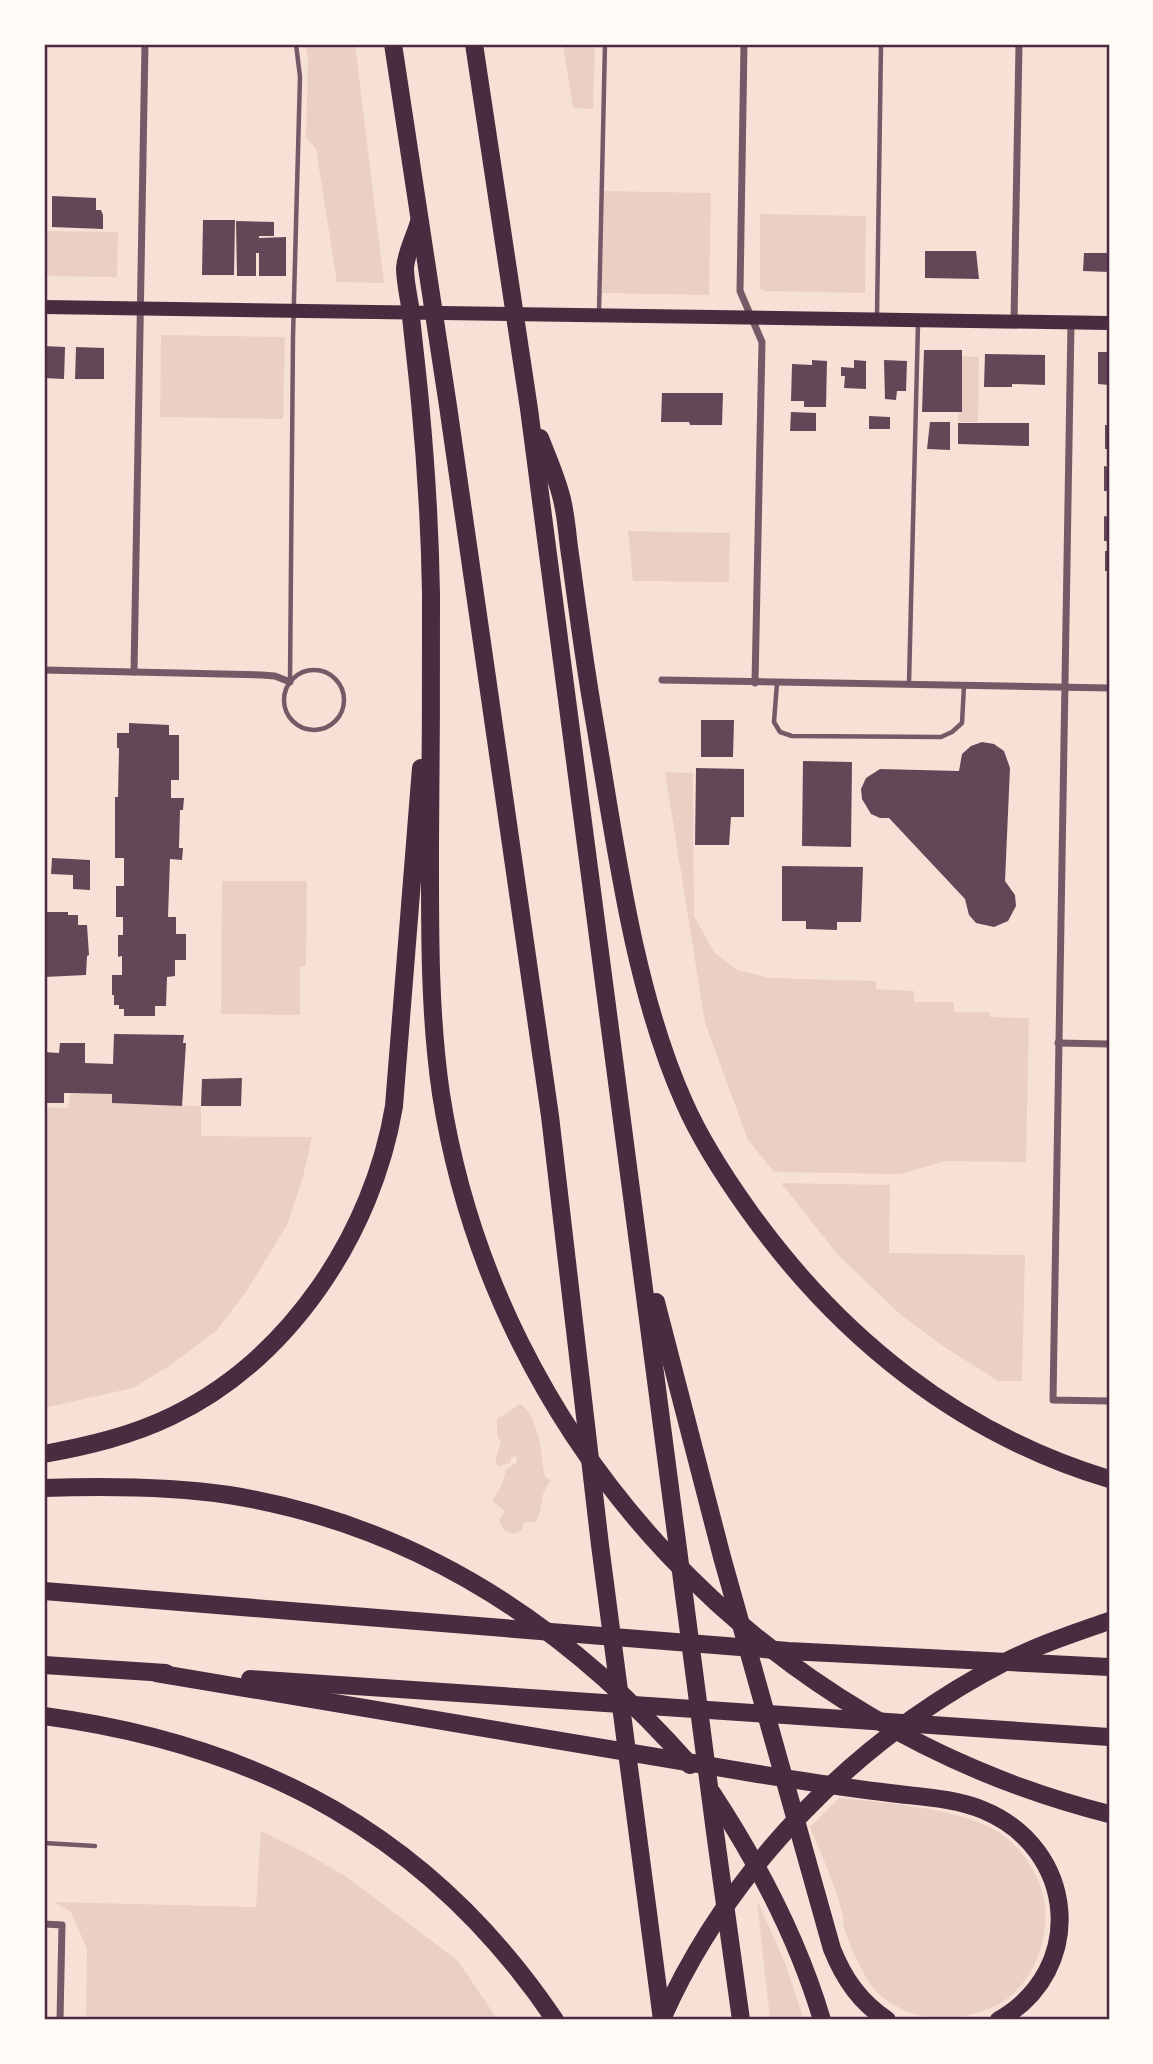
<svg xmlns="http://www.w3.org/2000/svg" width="1153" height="2064" viewBox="0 0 1153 2064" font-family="'Titillium Web',sans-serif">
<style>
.green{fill:#ebcfc5}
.building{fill:#644757}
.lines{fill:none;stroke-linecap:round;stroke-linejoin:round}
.service{stroke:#755966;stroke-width:4.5}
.minor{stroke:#755966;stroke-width:7}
.secondary{stroke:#4a2c40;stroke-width:14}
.motorway{stroke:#4a2c40;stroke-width:18}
.neatline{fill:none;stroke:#4a2c40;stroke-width:2.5}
</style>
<rect width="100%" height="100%" fill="#f7e1d7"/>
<g class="green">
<polygon points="305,44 355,44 384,283 337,282 316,149 306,138 308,58"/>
<polygon points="563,44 595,44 593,109 573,108"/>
<polygon points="604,191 711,193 709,295 602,293"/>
<polygon points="760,214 866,216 865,293 764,291 760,289"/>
<polygon points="44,231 118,232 117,277 44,276"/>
<polygon points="161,335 285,337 283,419 160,417"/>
<polygon points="959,356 979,357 978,422 958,422"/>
<polygon points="628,531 730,533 729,582 633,581"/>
<polygon points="665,772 693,773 694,916 714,952 737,970 771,978 876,981 876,989 914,991 914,1002 954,1002 954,1012 990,1012 990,1017 1029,1018 1026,1162 946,1161 900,1174 774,1172 748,1140 705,1023"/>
<polygon points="222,881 307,881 306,966 300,967 300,1015 221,1014"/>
<polygon points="70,1093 112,1094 113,1103 201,1106 201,1136 312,1137 303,1177 287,1225 248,1289 217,1330 169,1366 133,1388 44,1408 44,1107 68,1108"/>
<polygon points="781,1183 890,1185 889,1253 1025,1255 1022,1381 998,1381 946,1348 902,1316 838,1255"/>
<path d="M520 1404C540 1417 541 1455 545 1477L551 1480C537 1499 545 1505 536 1522H524L522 1530 513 1534 505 1531 499 1521 505 1511 492 1501 501 1486 506 1470 517 1462 516 1456 511 1458 510 1463 498 1466 495 1461 501 1442 497 1436V1419Z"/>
<path d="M839 1798C881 1802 952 1808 989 1827 1011 1838 1026 1855 1036 1876 1058 1918 1040 1983 997 2005 957 2025 905 2023 874 1989 866 1980 846 1939 844 1927 843 1924 844 1920 843 1917 837 1888 821 1854 810 1827Z"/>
<polygon points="261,1831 304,1852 348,1878 458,1961 498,2020 86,2020 87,1949 71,1912 54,1902 256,1907"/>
<polygon points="757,1900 785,1963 804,2020 770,2020"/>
</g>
<g class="building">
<polygon points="52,196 96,198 96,210 101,210 103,215 103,229 52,227"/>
<polygon points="203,220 235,220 234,275 202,275"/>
<polygon points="236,221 274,222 274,236 259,236 259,238 286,237 286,276 259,276 259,253 256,253 256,276 237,276"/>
<polygon points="925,251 976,251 979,279 925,278"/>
<polygon points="1084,253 1109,253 1109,272 1083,271"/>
<polygon points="44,346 65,347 64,379 44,378"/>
<polygon points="76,347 104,348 104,379 75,379"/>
<polygon points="924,350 962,350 962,412 922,412"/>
<polygon points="1098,352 1109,352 1109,385 1098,384"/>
<polygon points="985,354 1045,355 1045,385 1012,384 1012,387 984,387"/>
<polygon points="812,360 827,361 826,407 804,407 804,401 791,401 792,364 812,365"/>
<polygon points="854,360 866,361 866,389 844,388 845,376 841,376 841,367 854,368"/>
<polygon points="884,360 907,361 906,391 897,391 896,400 885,399"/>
<polygon points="662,393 723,393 722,425 690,425 689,422 661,422"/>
<polygon points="791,412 816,413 816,431 790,431"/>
<polygon points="869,416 890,417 890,429 869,429"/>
<polygon points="930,422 950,422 950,450 927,449"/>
<polygon points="958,423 1029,423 1029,446 958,444"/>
<rect x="1105" y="425" width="4" height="24"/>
<polygon points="1104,466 1109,467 1109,491 1104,491"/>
<polygon points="1104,516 1109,517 1109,541 1104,541"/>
<rect x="1105" y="551" width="4" height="20"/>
<polygon points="701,720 734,720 733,757 701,757"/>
<polygon points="129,723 169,725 169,735 179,735 179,780 171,780 171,798 184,798 183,810 180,810 179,848 183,848 182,860 170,859 168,917 176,917 176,934 186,934 186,960 175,960 175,976 167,977 166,1006 155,1006 155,1016 124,1016 124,1009 119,1009 119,1005 114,1005 114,995 112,995 112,975 122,975 122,956 118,957 118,935 123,935 123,917 116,917 116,886 124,886 124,858 115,858 115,797 118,797 119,748 117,748 117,733 129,733"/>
<polygon points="982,742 994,744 1004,751 1010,768 1005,881 1015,895 1016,906 1008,921 994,927 976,923 969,915 965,899 889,818 880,818 871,814 862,799 861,789 866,778 880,769 959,771 962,754 971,746"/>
<polygon points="803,761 852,762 851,847 802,846"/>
<polygon points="696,768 744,769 744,817 731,817 729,845 695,845"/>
<polygon points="52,858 90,860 90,890 73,889 73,875 51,874"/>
<polygon points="782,866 863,867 861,922 837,922 837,930 806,929 806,921 782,921"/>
<polygon points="44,912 68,912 68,915 78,915 78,925 87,925 89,955 87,956 86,975 44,977"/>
<polygon points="114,1034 184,1035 183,1043 186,1043 182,1106 112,1103 112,1094 70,1093 64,1093 64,1103 44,1103 44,1052 59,1053 60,1043 85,1043 85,1063 113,1064"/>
<polygon points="242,1078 241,1106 201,1106 202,1079"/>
</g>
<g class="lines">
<g class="service">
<polyline points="599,312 605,44"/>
<polyline points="877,316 881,44"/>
<circle cx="314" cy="700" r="30"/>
<polyline points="290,681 293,336 300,77 296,44"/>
<polyline points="777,683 774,722 780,732 792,736 941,737 952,732 962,723 964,686"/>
<polyline points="909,683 918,324"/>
<polyline points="44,1843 95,1846"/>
</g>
<g class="minor">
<polyline points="744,44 740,291 762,342 755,683"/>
<polyline points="1014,321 1019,44"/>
<polyline points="1071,323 1053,1400 1109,1401"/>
<polyline points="44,670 262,675 275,676 290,682"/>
<polyline points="134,672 145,44"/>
<polyline points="662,680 1109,688"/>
<polyline points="1058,1043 1109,1044"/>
<polyline points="44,1924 62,1925 60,2020"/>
</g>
<polyline class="secondary" points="44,307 1109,323"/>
<g class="motorway">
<polyline points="393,44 448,406 550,1116 600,1545 662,2020"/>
<polyline points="474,44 529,409 715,1832 741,2020"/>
<path d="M419 222C415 236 406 253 405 268 405 280 408 294 410 306 413 338 417 370 420 402 426 465 430 531 431 594 431 678 431 761 430 845 430 928 429 1012 441 1094 496 1447 767 1728 1109 1814"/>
<path d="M540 438C547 456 555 474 560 492 567 514 567 539 571 561 578 614 585 666 594 718 615 841 633 988 684 1102 701 1141 724 1176 749 1211 839 1337 959 1434 1109 1479"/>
<path d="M656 1302 722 1557 832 1949C844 1979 860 2002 887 2020"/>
<path d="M44 1454C87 1446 131 1436 172 1416 290 1359 373 1233 394 1106L421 768"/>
<path d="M44 1488C105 1486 168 1486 229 1495 416 1525 567 1625 690 1765"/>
<polyline points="44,1591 788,1651 1109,1667"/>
<polyline points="44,1665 166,1673"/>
<path d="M156 1673C357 1707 558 1741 758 1774 802 1781 846 1788 890 1793 921 1797 954 1798 983 1810 1076 1848 1088 1969 999 2020"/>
<polyline points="250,1679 1109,1737"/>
<path d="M44 1716C261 1745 431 1836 555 2020"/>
<path d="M712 1793C758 1863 798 1939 822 2020"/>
<path d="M662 2019C730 1866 858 1738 1005 1662 1038 1645 1075 1633 1109 1621"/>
</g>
</g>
<rect width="1153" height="2064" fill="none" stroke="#fffaf5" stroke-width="91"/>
<rect x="46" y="46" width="1062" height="1972" class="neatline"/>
</svg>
